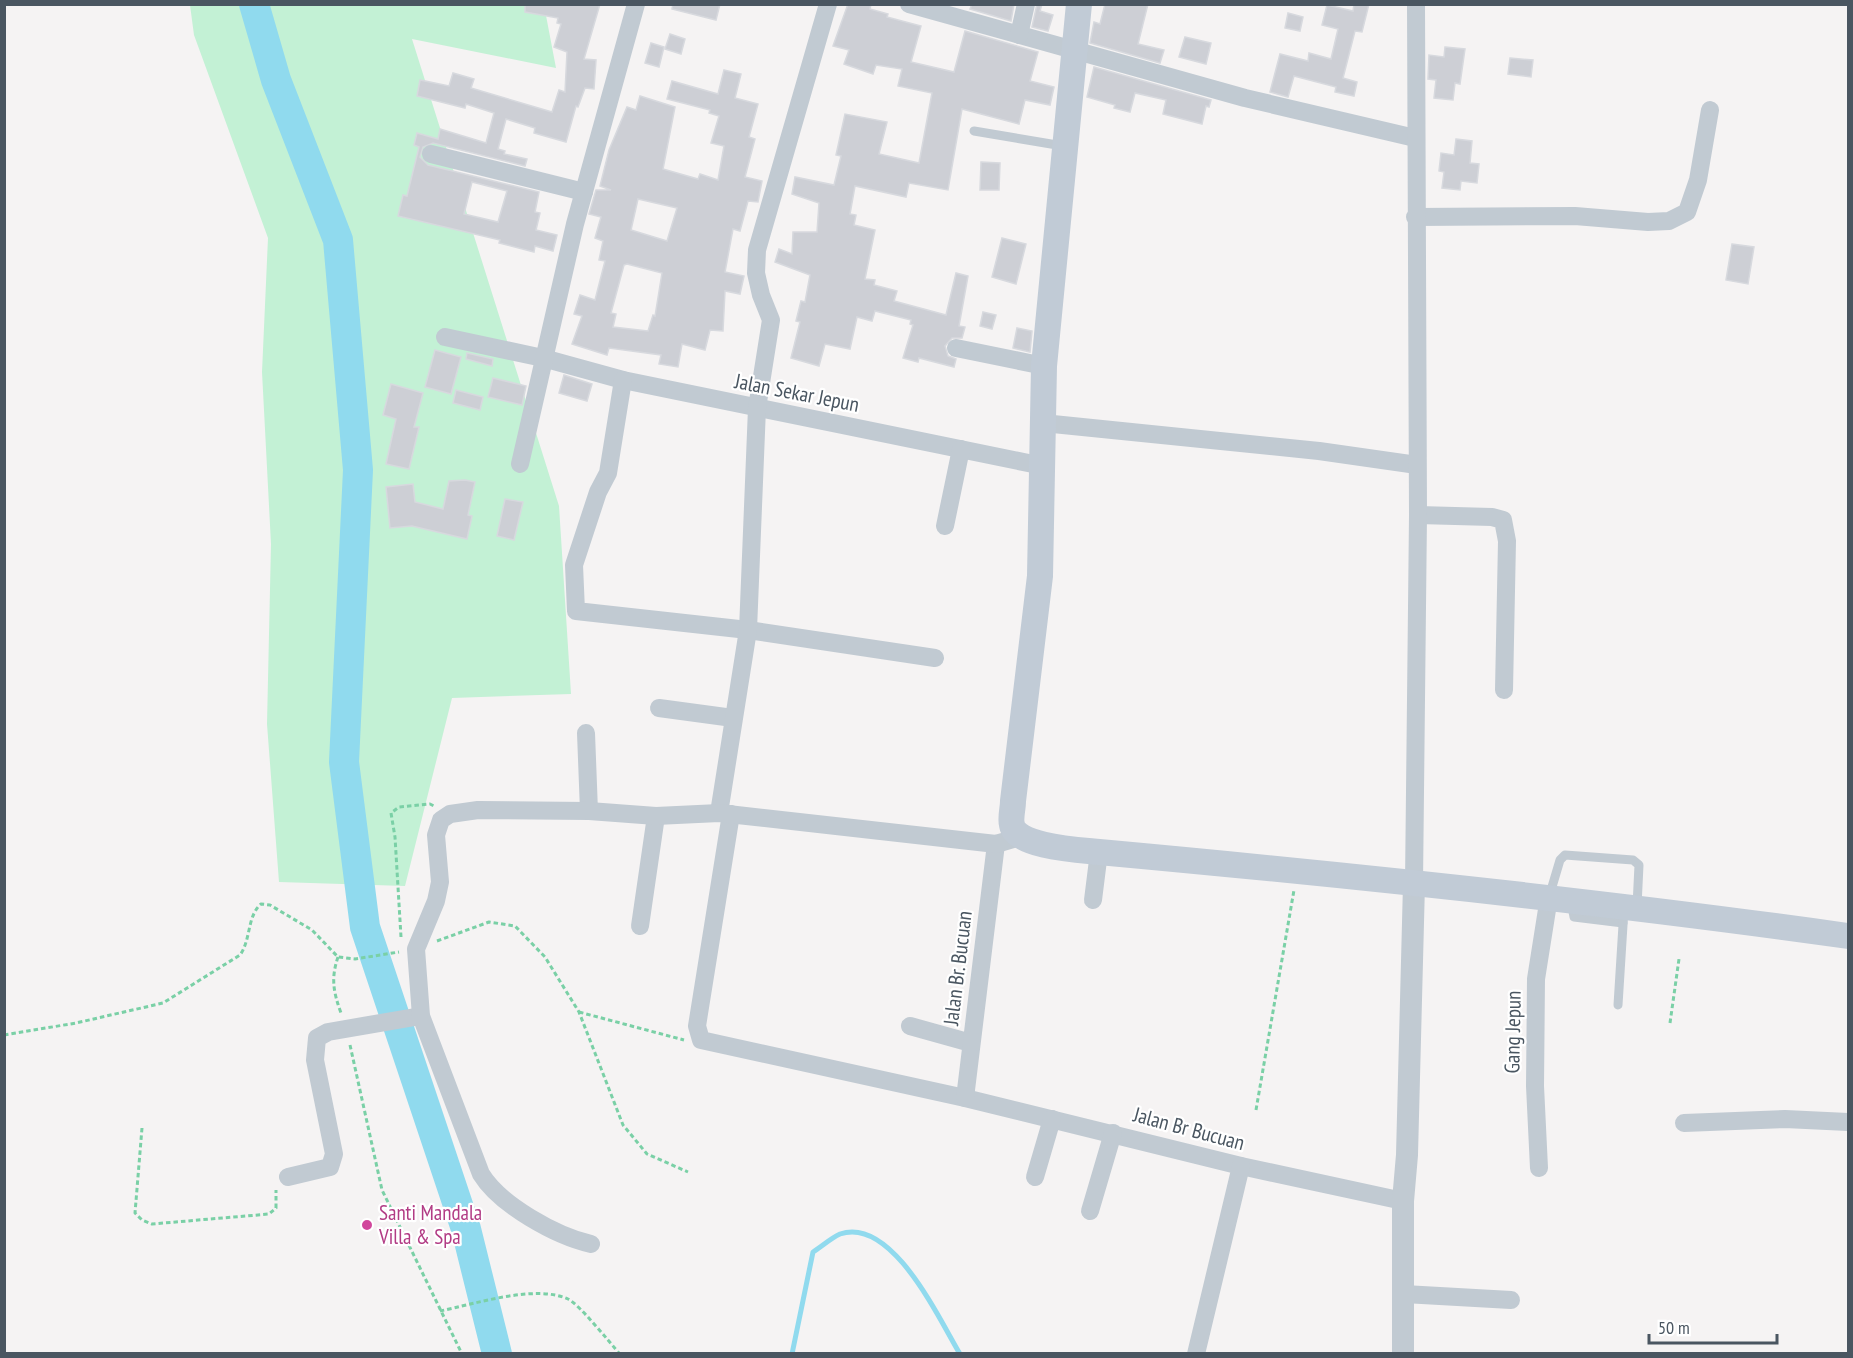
<svg xmlns="http://www.w3.org/2000/svg" width="1853" height="1358" viewBox="0 0 1853 1358" font-family="'PT Sans Narrow',sans-serif">
<style>
.green{fill:#c3f1d5}
.lines{fill:none;stroke-linecap:round;stroke-linejoin:round}
.stream{stroke:#90daee;stroke-width:5}
.river{stroke:#90daee;stroke-width:30}
.building{fill:#cdcfd5;stroke:#d7d9de;stroke-width:1.5;fill-rule:evenodd}
.path{stroke:#7ad0a6;stroke-width:3;stroke-dasharray:4.5 3;stroke-linecap:butt}
.service{stroke:#c1cad2;stroke-width:9}
.minor{stroke:#c1cad2;stroke-width:18}
.tertiary{stroke:#c1cad2;stroke-width:22}
.secondary{stroke:#c1cbd6;stroke-width:26}
.hotel-dot{fill:#d1479c;stroke:#fff;stroke-width:2}
.labels{text-anchor:middle;stroke-width:4.5;stroke-linejoin:round;paint-order:stroke}
.street-label{font-size:21px;fill:#4a5661;stroke:#fff}
.hotel-label{font-size:21px;fill:#b23c85;stroke:#fff;text-anchor:start}
</style>
<rect width="100%" height="100%" fill="#f5f3f3"/>
<polygon class="green" points="190,5 544,5 556,68 412,39 559,506 571,694 452,698 405,886 279,882 267,724 271,544 262,372 268,238 194,35"/>
<g class="lines">
<path class="stream" d="M792 1354 813 1252C821 1247 831 1238 840 1234 892 1216 939 1319 960 1354"/>
<polyline class="river" points="254,4 276,80 338,240 358,470 344,762 365,927 466,1229 497,1354"/>
</g>
<g class="building">
<path d="M525 4H600L584 59 596 60 594 89 585 88 578 107 576 106 566 142 534 133 535 128 506 119 498 149 505 151 504 154 527 159 525 166 433 143 423 147 420 157 428 165 539 192 535 212 540 213 536 230 557 235 553 251 535 246 534 252 499 243 500 240 398 216 403 195 407 196 419 147 414 145 417 133 438 139 440 129 486 143 494 113 466 104 465 108 417 96 420 80 449 86 453 73 474 79 471 88 552 112 559 90 565 92 567 52 554 47 561 24 557 23 558 18 525 12ZM472 182 507 191 498 222 464 214Z"/>
<polygon points="673,4 720,4 716,20 672,9"/>
<polygon points="848,4 871,4 870,9 888,14 887,17 921,26 911,62 954,72 965,31 1038,52 1030,81 1054,87 1050,105 1025,100 1019,124 962,109 948,190 909,183 906,197 855,186 850,214 856,215 854,225 875,230 865,279 875,280 874,285 897,291 894,301 946,315 956,273 968,276 959,326 965,327 962,338 952,338 945,346 948,356 956,359 954,367 919,358 918,362 903,358 913,325 910,324 911,320 875,311 872,321 857,317 850,349 825,344 819,366 791,358 800,322 796,321 801,301 805,302 810,275 775,262 779,249 792,254 793,232 817,232 819,203 792,194 795,177 834,185 841,156 836,155 845,114 887,122 879,154 919,163 932,93 898,86 902,69 876,65 873,74 844,64 849,50 833,46"/>
<polygon points="972,4 1014,4 1011,21 970,9"/>
<polygon points="1037,4 1042,4 1040,11 1053,15 1048,31 1032,27"/>
<polygon points="1105,4 1148,4 1138,44 1164,50 1160,63 1090,43 1094,22 1100,24"/>
<polygon points="1354,4 1369,4 1362,32 1355,31 1343,78 1357,82 1354,96 1335,92 1336,87 1294,76 1288,97 1270,92 1280,54 1308,61 1309,53 1331,59 1338,29 1322,25 1327,5 1353,11"/>
<polygon points="1288,13 1303,17 1300,31 1285,28"/>
<polygon points="670,34 685,39 681,54 665,49"/>
<polygon points="1185,37 1211,43 1206,64 1179,57"/>
<polygon points="651,43 664,47 659,67 645,63"/>
<polygon points="1445,47 1465,49 1460,84 1455,83 1453,100 1434,98 1436,80 1428,79 1429,55 1444,57"/>
<polygon points="1510,58 1533,60 1531,77 1508,74"/>
<polygon points="1094,67 1211,100 1209,107 1206,106 1202,124 1163,114 1166,100 1135,93 1130,112 1114,108 1115,105 1087,97"/>
<path d="M724 70 741 74 735 98 758 104 749 137 755 139 745 177 762 181 758 202 748 201 740 231 733 229 725 272 744 276 740 294 725 291 723 331 710 330 705 350 682 344 678 367 659 364 661 355 609 348 607 355 572 344 582 316 574 314 580 295 595 300 605 261 599 260 603 241 595 238 601 217 589 214 596 190H611L600 186 609 150 627 107 636 110 640 96 675 107 663 169 698 179 700 174 718 180 724 146 711 143 719 116 709 113 710 110 667 99 672 81 718 94ZM638 199 677 208 667 241 631 230ZM627 264 662 273 655 316 653 315 648 331 613 327 616 314 611 313 624 265Z"/>
<polygon points="1456,139 1472,141 1470,163 1479,164 1477,183 1461,181 1460,190 1442,188 1444,172 1439,171 1441,153 1454,155"/>
<polygon points="981,162 1000,163 999,190 980,190"/>
<polygon points="1002,238 1026,244 1016,284 992,277"/>
<polygon points="1732,244 1754,247 1748,284 1726,280"/>
<polygon points="983,312 996,315 992,329 980,326"/>
<polygon points="1017,328 1032,331 1030,352 1013,348"/>
<polygon points="435,350 461,357 451,394 425,387"/>
<polygon points="467,353 493,359 492,366 466,359"/>
<polygon points="564,375 592,384 587,401 559,393"/>
<polygon points="493,378 526,386 522,405 488,397"/>
<polygon points="391,384 423,393 414,427 419,427 409,469 386,464 396,419 383,415"/>
<polygon points="456,390 483,397 480,410 453,403"/>
<polygon points="465,480 475,482 468,515 472,516 467,539 412,526 390,528 386,487 413,484 415,502 443,509 449,481"/>
<polygon points="505,499 523,502 514,540 497,536"/>
</g>
<g class="lines">
<g class="path">
<polyline points="401,937 395,837 391,813 399,807 430,804 434,806"/>
<polyline points="437,941 489,922 515,926 545,957 579,1012 623,1125 647,1154 688,1172"/>
<path d="M338 957C331 978 333 991 341 1013"/>
<polyline points="579,1012 684,1040"/>
<polyline points="1670,1023 1679,959"/>
<path d="M4 1035 76 1023 163 1003 240 955C251 940 247 916 261 904L270 905 312 930 338 957 355 959 399 952"/>
<polyline points="350,1045 382,1190 462,1354"/>
<polyline points="1256,1110 1294,890"/>
<polyline points="142,1128 135,1213 142,1220 152,1224 269,1214 276,1208 276,1190"/>
<path d="M440 1311C475 1304 535 1284 568 1299 580 1305 609 1342 620 1354"/>
</g>
<g class="service">
<polyline points="974,131 1063,146"/>
<polyline points="1549,897 1560,860 1565,855 1633,860 1639,865 1637,906"/>
<polyline points="1571,901 1574,917 1623,923"/>
<polyline points="1618,1005 1624,909"/>
</g>
<g class="minor">
<polyline points="909,4 1245,98 1415,138"/>
<polyline points="1019,35 1026,4"/>
<polyline points="431,154 584,192"/>
<polyline points="1415,217 1575,216 1648,222 1669,221 1687,212 1698,180 1710,110"/>
<polyline points="445,337 543,358 623,380 1043,466"/>
<polyline points="956,348 1044,366"/>
<polyline points="623,380 608,473 598,492 574,565 576,611 748,630 935,658"/>
<polyline points="1043,423 1319,451 1417,465"/>
<polyline points="520,464 575,224 636,4"/>
<polyline points="1418,515 1492,517 1503,520 1507,541 1504,690"/>
<polyline points="945,526 961,449"/>
<polyline points="659,708 733,718"/>
<polyline points="586,733 589,811"/>
<polyline points="719,813 748,630 757,408 771,320 761,295 756,273 757,250 828,4"/>
<polyline points="731,814 697,1026 701,1040 965,1098 1241,1166 1403,1201"/>
<polyline points="1414,884 1418,515 1416,4"/>
<polyline points="1093,900 1099,852"/>
<polyline points="640,926 656,816"/>
<polyline points="910,1026 971,1043"/>
<polyline points="965,1098 996,844"/>
<polyline points="1684,1123 1785,1119 1848,1122"/>
<polyline points="1539,1168 1535,1086 1536,979 1549,897"/>
<polyline points="288,1177 330,1167 334,1154 315,1060 317,1038 328,1032 421,1016"/>
<polyline points="1035,1177 1052,1119"/>
<polyline points="1090,1211 1113,1133"/>
<path d="M591 1244C556 1236 500 1205 481 1174L421 1016 416 949 436 901 440 882 436 835 441 820 450 814 478 810 589 811 656 816 719 813 996 844 1020 837"/>
<polyline points="1404,1294 1511,1300"/>
<polyline points="1196,1354 1241,1166"/>
</g>
<polyline class="tertiary" points="1403,1354 1403,1201 1407,1155 1414,884"/>
<path class="secondary" d="M1079 4 1044 366 1040 576 1013 801C1013 809 1010 818 1012 825 1016 847 1080 850 1099 852 1350 875 1599 901 1848 936"/>
</g>
<circle class="hotel-dot" cx="367" cy="1225" r="6"/>
<g class="labels">
<g class="street-label">
<text transform="translate(797 393) rotate(11)" y="7">Jalan Sekar Jepun</text>
<text transform="translate(958 968) rotate(-83)" y="7">Jalan Br. Bucuan</text>
<text transform="translate(1513 1032) rotate(-89)" y="7">Gang Jepun</text>
<text transform="translate(1189 1129) rotate(15)" y="7">Jalan Br Bucuan</text>
</g>
<g class="hotel-label">
<text x="379" y="1220">Santi Mandala<tspan x="379" dy="24">Villa &amp; Spa</tspan></text>
</g>
</g>
<rect width="1853" height="1358" fill="none" stroke="#4a5661" stroke-width="12"/>
<path d="M1649 1334v9h128v-9" fill="none" stroke="#4a5661" stroke-width="3"/>
<text x="1658" y="1334" font-size="18" fill="#4a5661" stroke="#ffffff" stroke-width="4.5" paint-order="stroke">50 m</text>
</svg>
